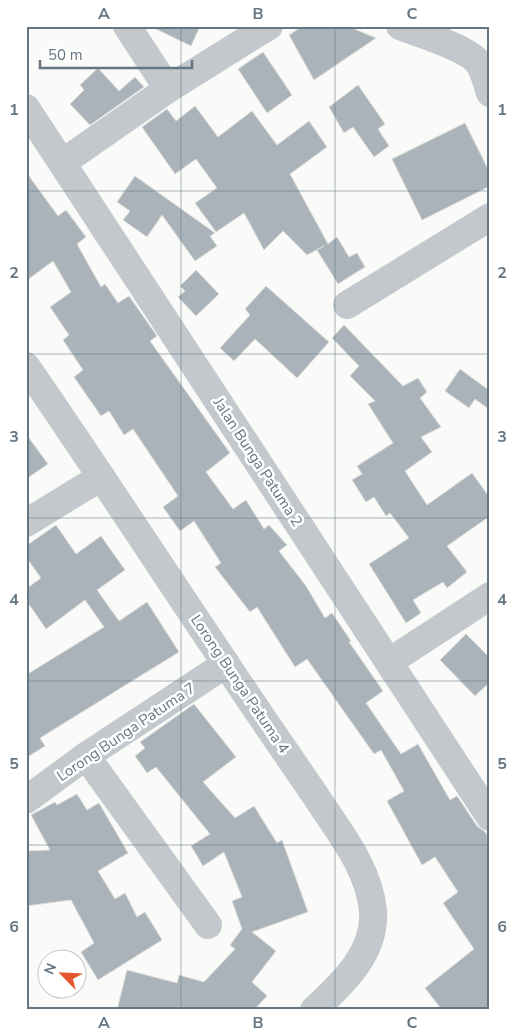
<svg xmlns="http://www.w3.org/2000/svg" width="516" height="1036" viewBox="0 0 516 1036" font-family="'Nunito Sans',sans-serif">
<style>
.building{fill:#aab3b9;stroke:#dcdcda}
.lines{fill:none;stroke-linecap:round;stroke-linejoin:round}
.minor{stroke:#c3c8cc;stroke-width:28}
.grid{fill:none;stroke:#657683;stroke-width:1;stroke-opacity:0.55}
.labels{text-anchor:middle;stroke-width:5;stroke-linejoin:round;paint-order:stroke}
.street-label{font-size:15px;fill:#657683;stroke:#fff}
.neatline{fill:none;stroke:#657683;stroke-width:2}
.grid-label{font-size:16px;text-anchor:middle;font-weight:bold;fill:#657683}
</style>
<rect width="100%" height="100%" fill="#fafaf8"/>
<g class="building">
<polygon points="150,26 200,26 191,46"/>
<polygon points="303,26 347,26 376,38 314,80 289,35"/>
<polygon points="263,52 292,95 267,113 238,69"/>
<polygon points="98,68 119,91 135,77 144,87 90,125 70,104 84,90 80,85"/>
<polygon points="358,85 385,124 378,129 389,146 374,157 353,127 344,133 329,107"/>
<polygon points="195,106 218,137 252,111 277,145 309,121 327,147 290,174 328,244 337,237 349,257 357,253 365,267 338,284 317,250 324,246 307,255 283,231 264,250 244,213 216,232 195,203 217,188 196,159 175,174 142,127 167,109 176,121"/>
<polygon points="465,123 490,173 490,186 422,220 392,159"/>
<polygon points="26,172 58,216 66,210 86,237 77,244 101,287 105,284 118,303 129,296 157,336 150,341 230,453 206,472 233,509 246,500 264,529 269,525 287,545 279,551 306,586 325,618 332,613 351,641 349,642 383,691 366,703 401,754 418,744 450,800 457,796 477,826 485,832 490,839 490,1010 442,1010 425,988 474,949 443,903 458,892 435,857 422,865 387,801 404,791 381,750 374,754 307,659 295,667 257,607 250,612 215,567 221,563 194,521 180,531 163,507 178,496 133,429 124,435 109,411 101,416 74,377 83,370 63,340 69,335 50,307 71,292 53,261 26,281"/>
<polygon points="135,176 215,233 210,236 217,246 195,261 162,215 147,237 123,220 130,211 117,202"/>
<polygon points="196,270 219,294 196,316 178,297 185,291 180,286"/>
<polygon points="266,286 329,342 297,378 255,339 234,361 220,348 250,315 245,309"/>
<polygon points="344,325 403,386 418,378 427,392 420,398 441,427 421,437 432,452 405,471 427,505 472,473 490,498 490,516 447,546 467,572 447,588 443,582 413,600 421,613 406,623 369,564 409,538 390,513 386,516 374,497 366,502 352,480 362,474 357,466 393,443 368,404 375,401 350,376 359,366 332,338"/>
<polygon points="460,369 490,391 490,410 475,399 469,408 445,391"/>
<polygon points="26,434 48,464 26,479"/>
<polygon points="56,525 76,554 101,536 125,570 97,590 119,621 147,602 179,652 40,738 45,746 26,758 26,675 104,627 85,600 46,629 26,600 26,589 41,578 26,557 26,546"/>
<polygon points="466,634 490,658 490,682 475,696 440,660"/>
<polygon points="194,704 236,757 203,782 235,818 254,806 277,843 282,840 308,912 252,932 276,951 252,982 267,996 254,1010 117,1010 127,970 177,983 179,975 204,982 235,949 230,945 242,929 232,901 242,897 224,852 203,866 191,846 210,834 156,767 147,773 135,756 145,748 140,742"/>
<polygon points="77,794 87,810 99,803 128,853 98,871 115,899 125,893 137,917 145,912 162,940 98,980 81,952 94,943 71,900 26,906 26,851 50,850 31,815 55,802 57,805"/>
</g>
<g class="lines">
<g class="minor">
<polyline points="127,26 168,89"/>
<path d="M400 26C420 34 462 46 476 60 484 68 486 82 490 93"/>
<polyline points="26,108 490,817"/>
<polyline points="62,163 168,89 269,26"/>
<polyline points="347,305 490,217"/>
<path d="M26 366C94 464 159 565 226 664 255 708 285 751 315 795 338 831 369 867 373 911 376 953 342 984 314 1010"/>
<polyline points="26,523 101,477"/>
<polyline points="389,662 490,596"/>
<polyline points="86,756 208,925"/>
<polyline points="26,800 86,756 226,664"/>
</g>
</g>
<path class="grid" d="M181 26V1010M335 26V1010M26 191H490M26 354H490M26 518H490M26 681H490M26 845H490"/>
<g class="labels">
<g class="street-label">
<text transform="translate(258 462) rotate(57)" y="5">Jalan Bunga Patuma 2</text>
<text transform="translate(240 684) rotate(56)" y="5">Lorong Bunga Patuma 4</text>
<text transform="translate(126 732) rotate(-34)" y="5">Lorong Bunga Patuma 7</text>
</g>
</g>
<rect width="516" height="1036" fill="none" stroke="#ffffff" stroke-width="55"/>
<g transform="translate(62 974) rotate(294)"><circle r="24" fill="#ffffff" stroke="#c1c8cd"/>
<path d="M0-4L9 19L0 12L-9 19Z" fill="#e4572e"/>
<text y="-8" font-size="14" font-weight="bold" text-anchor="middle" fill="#657683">N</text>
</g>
<path d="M40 60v8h152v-8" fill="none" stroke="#657683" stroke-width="2.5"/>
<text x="48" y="60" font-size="15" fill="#657683" stroke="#ffffff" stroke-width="4" paint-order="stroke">50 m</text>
<rect x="28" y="28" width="460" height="980" class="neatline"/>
<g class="grid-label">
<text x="104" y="19">A</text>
<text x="258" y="19">B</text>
<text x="412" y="19">C</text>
<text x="14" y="115">1</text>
<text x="502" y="115">1</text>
<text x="14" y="278">2</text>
<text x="502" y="278">2</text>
<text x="14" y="442">3</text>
<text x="502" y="442">3</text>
<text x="14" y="605">4</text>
<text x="502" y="605">4</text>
<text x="14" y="769">5</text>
<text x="502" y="769">5</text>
<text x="14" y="932">6</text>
<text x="502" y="932">6</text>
<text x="104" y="1028">A</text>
<text x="258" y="1028">B</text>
<text x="412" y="1028">C</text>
</g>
</svg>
